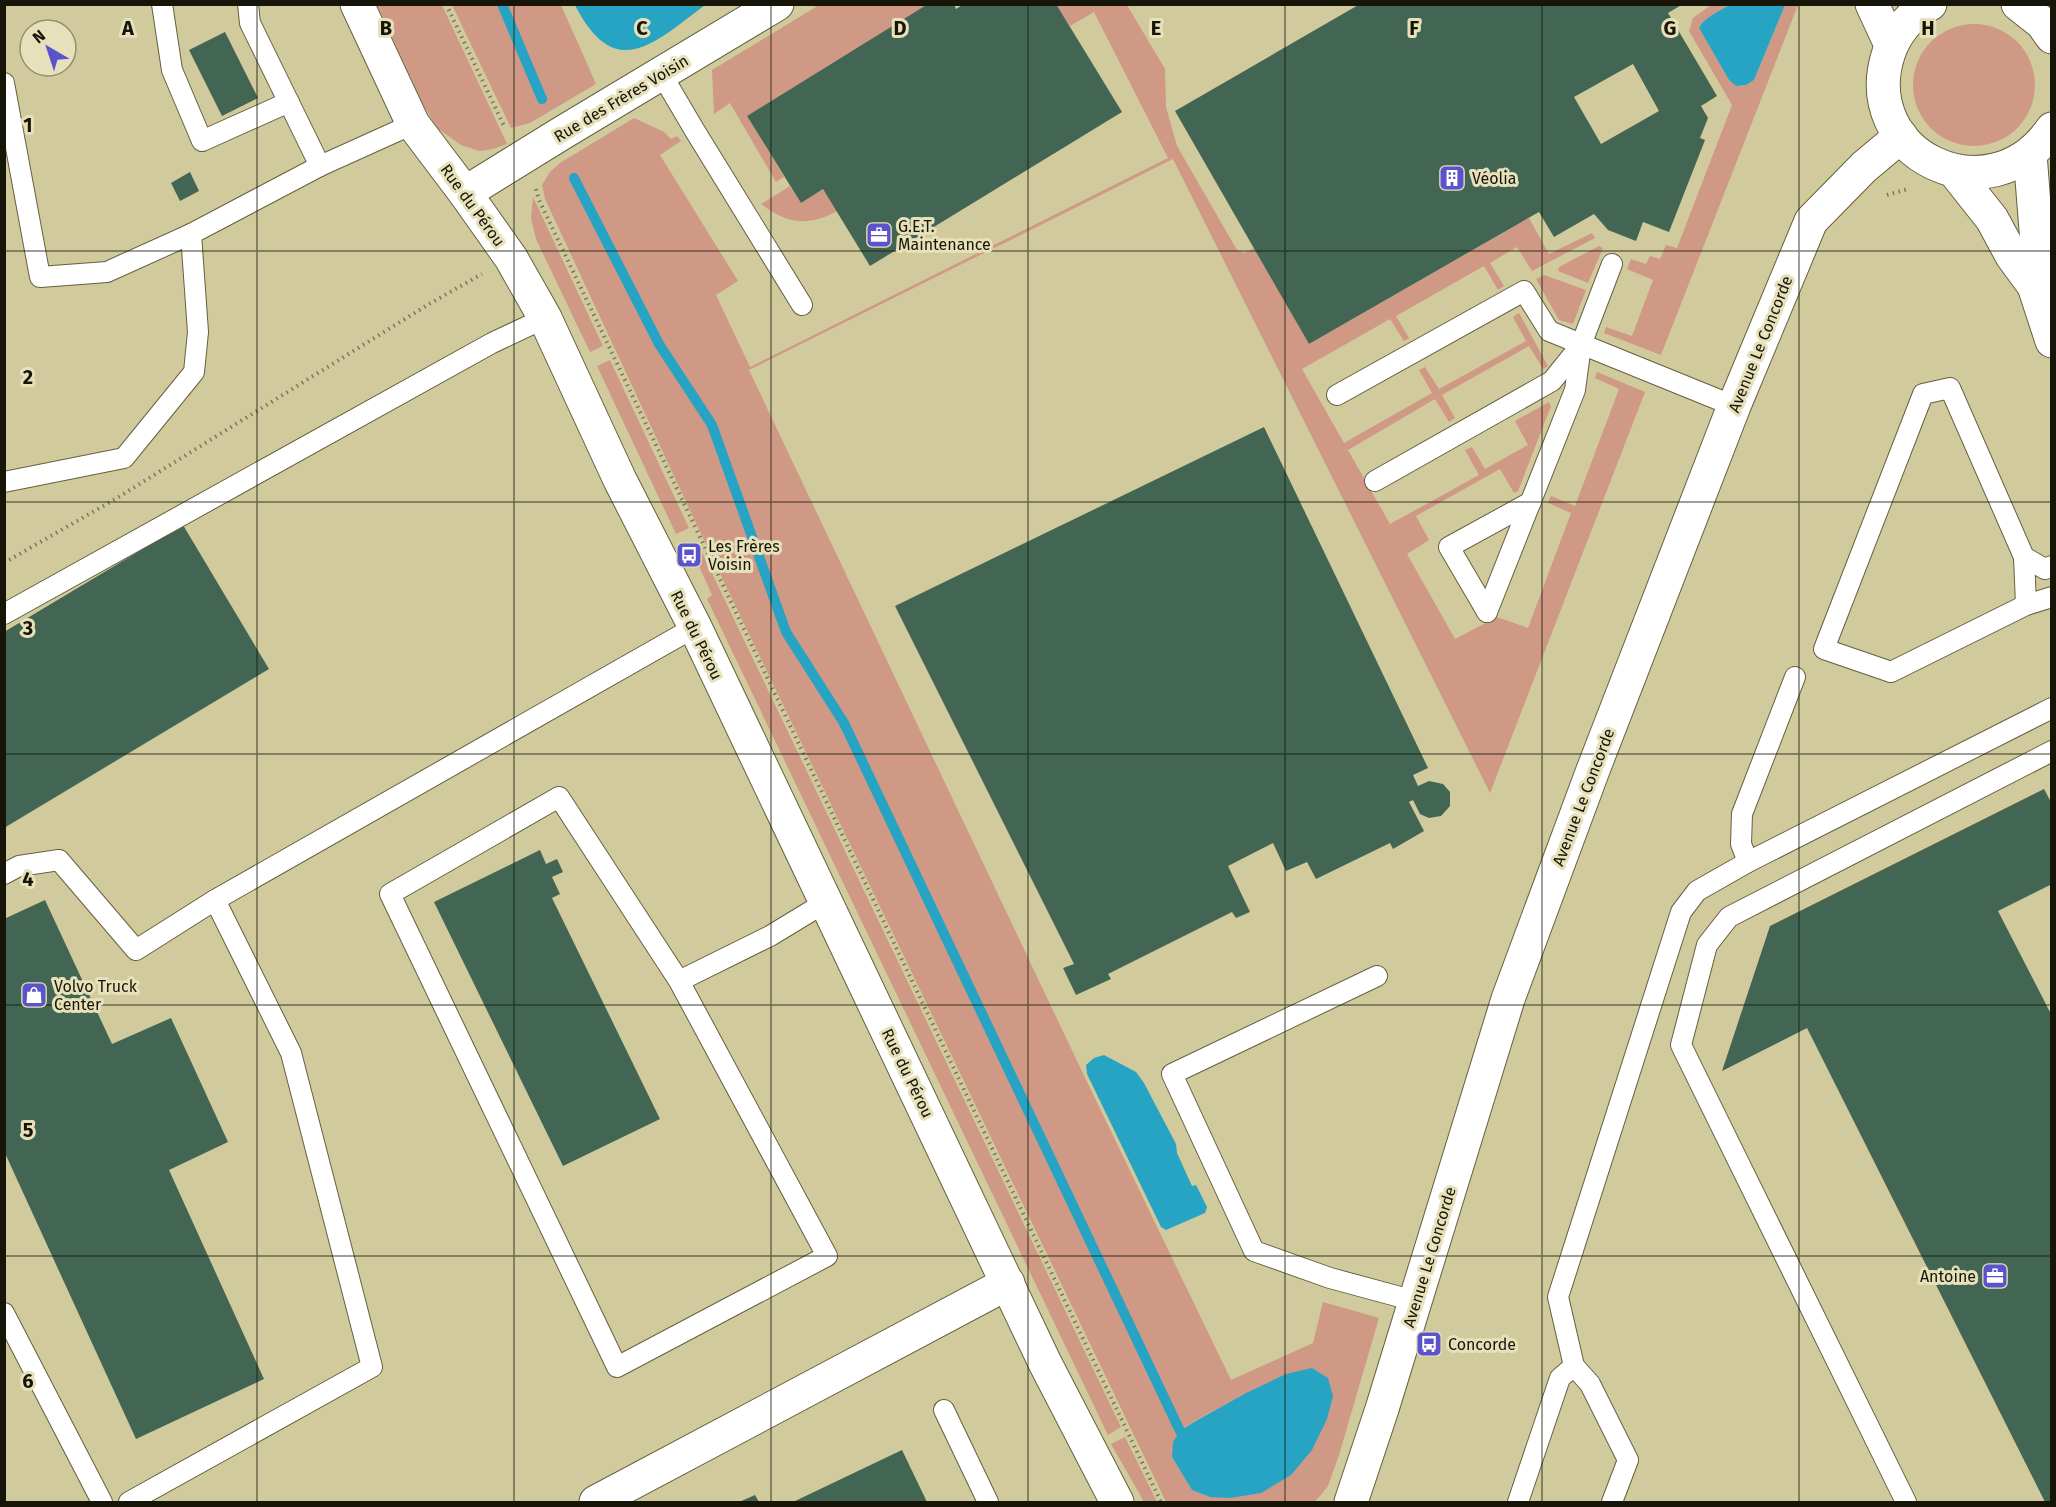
<svg xmlns="http://www.w3.org/2000/svg" width="2056" height="1507" viewBox="0 0 2056 1507" font-family="'Fira Sans',sans-serif">
<style>
.built{fill:#d1ca9d;fill-rule:evenodd}
.green{fill:#cf9985;fill-rule:evenodd}
.water{fill:#27a3c4}
.lines{fill:none;stroke-linecap:round;stroke-linejoin:round}
.stream{stroke:#27a3c4;stroke-width:10}
.building{fill:#426653;fill-rule:evenodd}
.service-casing{stroke:#65603e;stroke-width:22}
.minor-casing{stroke:#65603e;stroke-width:35}
.path{stroke:#7c785e;stroke-width:4;stroke-dasharray:1.5 4.5;stroke-linecap:butt}
.service{stroke:#fff;stroke-width:20}
.minor{stroke:#fff;stroke-width:33}
.grid{fill:none;stroke:#171507;stroke-width:1.5;stroke-opacity:0.55}
.labels{text-anchor:middle;stroke-width:6;stroke-linejoin:round;paint-order:stroke}
.street-label{font-size:16px;fill:#171507;stroke:#e6e1bb}
.poi-label{font-size:16px;fill:#171507;stroke:#e6e1bb;text-anchor:start}
.grid-label{font-size:20px;text-anchor:middle;font-weight:bold;fill:#171507;stroke:#e6e1bb;stroke-width:6;stroke-linejoin:round;paint-order:stroke}
</style>
<rect width="100%" height="100%" fill="#d9d4ae"/>
<path class="built" d="M5 5H2051V1502H5ZM30 30H66V66H30Z"/>
<g class="green">
<polygon points="377,5 442,5 507,144 493,149 479,151 461,145 437,128 424,106"/>
<polygon points="452,5 561,5 596,84 530,123 511,128"/>
<polygon points="819,5 928,5 747,116 784,177 776,182 730,103 714,114 712,70"/>
<path d="M1056 5H1127L1165 69 1166 107 1177 146 1237 250 1244 253 1254 248 1309 344 1529 218 1549 254 1592 233 1595 238 1532 271 1517 247 1490 263 1504 286 1498 290 1484 266 1396 316 1409 338 1404 341 1390 319 1302 369 1344 443 1432 393 1419 370 1425 367 1439 389 1526 341 1513 317 1519 313 1548 366 1543 369 1529 346 1442 395 1455 418 1449 422 1435 399 1348 450 1390 524 1479 475 1465 450 1472 447 1485 469 1528 445 1515 421 1549 402 1551 406 1518 491 1514 493 1500 469 1416 516 1429 540 1407 554 1455 639 1497 617 1528 628 1571 513 1548 503 1551 496 1575 506 1619 389 1595 378 1597 372 1645 392 1490 793 1173 159 749 370 1078 1063 1231 1380 1313 1343 1323 1302 1379 1318 1339 1455 1328 1486 1315 1502H1166L703 538 545 199 542 185 550 172 560 163 634 118 664 132 671 139 677 136 681 141 660 155 738 281 716 295 750 367 1168 158 1094 12 1070 26ZM1244 1394 1210 1497 1192 1490 1172 1457 1180 1431 1193 1422Z"/>
<path d="M1711 5H1730C1719 11 1705 17 1699 28L1729 80 1736 86 1746 85 1754 80 1785 5H1798L1661 355 1604 333 1606 327 1632 336 1653 280 1627 269 1631 259 1646 264 1650 256 1660 259 1666 245 1677 248 1732 105 1689 31 1693 18Z"/>
<circle cx="1974" cy="85" r="61"/>
<path d="M790 186 801 203 823 189 837 211C808 227 787 224 761 204Z"/>
<polygon points="533,197 603,346 590,352 536,239 531,218"/>
<polygon points="1599,246 1603,248 1588,283 1558,271 1559,267"/>
<polygon points="1544,275 1586,290 1573,324 1559,320 1536,279"/>
<polygon points="610,360 689,528 676,534 597,366"/>
<polygon points="698,544 1121,1427 1108,1435 707,599 712,595 691,548"/>
<polygon points="1125,1437 1157,1502 1144,1502 1111,1444"/>
</g>
<g class="water">
<path d="M575 5H705C653 44 615 83 575 5Z"/>
<path d="M1730 5H1785L1754 80 1746 85 1736 86 1729 80 1699 28C1705 17 1719 11 1730 5Z"/>
<polygon points="1104,1055 1136,1072 1144,1083 1176,1144 1177,1153 1192,1186 1196,1185 1207,1207 1205,1213 1166,1230 1161,1227 1087,1074 1086,1065 1094,1058"/>
<polygon points="1312,1368 1328,1378 1333,1396 1327,1419 1312,1450 1291,1475 1261,1493 1230,1498 1210,1497 1192,1490 1172,1457 1173,1442 1180,1431 1194,1422 1244,1394 1286,1374"/>
</g>
<g class="lines">
<g class="stream">
<polyline points="502,4 542,99"/>
<polyline points="574,178 659,344 712,425 786,632 844,723 1180,1431"/>
</g>
</g>
<g class="building">
<polygon points="928,4 954,4 956,9 964,4 1056,4 1122,112 870,266 823,189 801,203 747,116"/>
<path d="M1360 4H1683L1668 13 1717 96 1701 106 1708 118 1700 138 1705 140 1669 232 1643 222 1636 241 1608 230 1594 214 1554 237 1539 212 1309 344 1175 111ZM1633 64 1659 111 1601 144 1574 97Z"/>
<polygon points="225,32 258,98 222,116 189,50"/>
<polygon points="190,172 199,191 180,201 171,183"/>
<polygon points="1264,427 1428,768 1413,775 1418,786 1429,781 1443,784 1450,792 1450,806 1441,816 1429,818 1420,814 1413,800 1409,802 1424,831 1393,849 1390,843 1316,879 1307,862 1286,871 1273,843 1228,866 1250,912 1236,918 1232,912 1108,974 1111,979 1076,995 1063,968 1074,964 895,606"/>
<polygon points="183,525 269,669 4,828 4,632"/>
<polygon points="2044,789 2052,804 2052,884 1998,911 2052,1016 2052,1502 2045,1502 1807,1028 1722,1071 1770,926"/>
<polygon points="540,850 546,864 557,859 563,872 552,877 560,894 552,898 660,1119 563,1166 434,902"/>
<polygon points="45,900 112,1044 171,1018 228,1142 169,1170 264,1379 136,1439 4,1151 4,919"/>
<polygon points="902,1450 927,1502 793,1502"/>
<polygon points="755,1495 759,1502 739,1502"/>
</g>
<g class="lines">
<g class="service-casing">
<g id="service">
<polyline points="162,4 172,70 202,141 289,102"/>
<polyline points="248,4 250,23 320,166"/>
<polyline points="662,75 695,131 802,305"/>
<polyline points="4,83 40,277 107,272 191,234 320,166 413,124"/>
<polyline points="1337,395 1524,291 1549,331 1734,406"/>
<polyline points="1375,481 1552,381 1581,345"/>
<polyline points="4,482 124,458 194,372 198,332 191,234"/>
<polyline points="2024,557 2026,605"/>
<polyline points="2052,566 2045,569 2024,557 1950,388 1923,394 1824,649 1891,672 2026,605 2052,597"/>
<polyline points="1487,612 1575,390 1581,345 1612,264"/>
<polyline points="1487,612 1449,547 1531,502"/>
<polyline points="4,614 492,343 545,318"/>
<polyline points="1748,862 1741,844 1742,814 1795,677"/>
<polyline points="4,874 19,866 59,860 136,950 215,900 695,627"/>
<polyline points="1377,976 1172,1074 1254,1251 1330,1278 1415,1301"/>
<polyline points="679,981 827,1256 617,1367 390,894 559,797 679,981 770,936 826,902"/>
<polyline points="4,1313 102,1502"/>
<polyline points="1574,1366 1558,1297 1681,912 1697,891 1748,862 2052,708"/>
<polyline points="944,1410 988,1502"/>
<polyline points="129,1502 372,1367 291,1053 215,900"/>
<polyline points="1518,1502 1560,1378 1574,1366 1590,1384 1628,1460 1612,1502"/>
<polyline points="1906,1502 1681,1045 1707,945 1729,917 2052,751"/>
</g>
</g>
<g class="minor-casing">
<g id="minor">
<polyline points="357,4 413,124 465,193 511,258 545,318 620,480 695,627 1045,1363 1117,1502"/>
<polyline points="1872,4 1891,45"/>
<path d="M1930 4C1911 14 1896 32 1889 52 1854 155 1990 220 2052 129"/>
<polyline points="2018,4 2042,23 2052,37"/>
<polyline points="2030,154 2038,255 2034,286"/>
<polyline points="1954,171 1992,219 2012,256 2034,286 2052,341"/>
<polyline points="465,193 562,133 777,4"/>
<polyline points="596,1502 1008,1283"/>
<polyline points="1351,1502 1382,1409 1508,999 1593,770 1734,406 1811,221 1864,167 1901,136"/>
</g>
</g>
<g class="path">
<polyline points="446,4 505,128"/>
<polyline points="536,189 539,200 1161,1502"/>
<polyline points="1887,195 1908,189"/>
<polyline points="4,563 117,498 429,304 482,274"/>
</g>
<use href="#service" class="service"/>
<use href="#minor" class="minor"/>
</g>
<path class="grid" d="M257 4V1502M514 4V1502M771 4V1502M1028 4V1502M1285 4V1502M1542 4V1502M1799 4V1502M4 251H2052M4 502H2052M4 754H2052M4 1005H2052M4 1256H2052"/>
<defs>
<g id="building-square" transform="scale(1.35)"><rect x="-9" y="-9" width="18" height="18" rx="4" fill="#5b53cb" stroke="#e6e1bb"/><path d="M-4-6H4V6H1V3H-1V6H-4ZM-2.5-4.3h1.7v1.8h-1.7ZM.8-4.3h1.7v1.8H.8ZM-2.5-1h1.7V.8h-1.7ZM.8-1h1.7V.8H.8Z" fill="#fff"/></g>
<g id="office-square" transform="scale(1.35)"><rect x="-9" y="-9" width="18" height="18" rx="4" fill="#5b53cb" stroke="#e6e1bb"/><path d="M-6-3h4V-5.5h4V-3h4V5H-6ZM-1-4.5V-3h2v-1.5ZM-6 0V1H6V0Z" fill="#fff"/></g>
<g id="bus-square" transform="scale(1.35)"><rect x="-9" y="-9" width="18" height="18" rx="4" fill="#5b53cb" stroke="#e6e1bb"/><path d="M-5-6H5V4H4V6H2V4H-2V6H-4V4H-5ZM-3.5-4V0h7V-4ZM-3.5 1.2v1.5H-2V1.2ZM2 1.2v1.5H3.5V1.2Z" fill="#fff"/></g>
<g id="shop-square" transform="scale(1.35)"><rect x="-9" y="-9" width="18" height="18" rx="4" fill="#5b53cb" stroke="#e6e1bb"/><path d="M-5-2.5h2.3a2.7 3.5 0 0 1 5.4 0H5L5.5 6h-11ZM-1.5-2.5h3a1.5 2.3 0 0 0-3 0Z" fill="#fff"/></g>
</defs>
<g fill-rule="evenodd">
<use href="#building-square" x="1452" y="178"/>
<use href="#office-square" x="879" y="235"/>
<use href="#bus-square" x="689" y="555"/>
<use href="#shop-square" x="34" y="995"/>
<use href="#office-square" x="1995" y="1276"/>
<use href="#bus-square" x="1429" y="1344"/>
</g>
<g class="labels">
<g class="street-label">
<text transform="translate(621 98) rotate(-31)" y="6">Rue des Frères Voisin</text>
<text transform="translate(473 205) rotate(54)" y="6">Rue du Pérou</text>
<text transform="translate(1760 344) rotate(-68)" y="6">Avenue Le Concorde</text>
<text transform="translate(697 635) rotate(64)" y="6">Rue du Pérou</text>
<text transform="translate(1583 797) rotate(-69)" y="6">Avenue Le Concorde</text>
<text transform="translate(908 1073) rotate(64)" y="6">Rue du Pérou</text>
<text transform="translate(1429 1257) rotate(-73)" y="6">Avenue Le Concorde</text>
</g>
<g class="poi-label">
<text x="1472" y="184">Véolia</text>
<text x="898" y="232">G.E.T.<tspan x="898" dy="18">Maintenance</tspan></text>
<text x="708" y="552">Les Frères<tspan x="708" dy="18">Voisin</tspan></text>
<text x="54" y="992">Volvo Truck<tspan x="54" dy="18">Center</tspan></text>
<text x="1976" y="1282" text-anchor="end">Antoine</text>
<text x="1448" y="1350">Concorde</text>
</g>
</g>
<g class="grid-label">
<text x="128" y="35">A</text>
<text x="386" y="35">B</text>
<text x="642" y="35">C</text>
<text x="900" y="35">D</text>
<text x="1156" y="35">E</text>
<text x="1414" y="35">F</text>
<text x="1670" y="35">G</text>
<text x="1928" y="35">H</text>
<text x="28" y="132">1</text>
<text x="28" y="384">2</text>
<text x="28" y="635">3</text>
<text x="28" y="886">4</text>
<text x="28" y="1137">5</text>
<text x="28" y="1388">6</text>
</g>
<rect width="2056" height="1507" fill="none" stroke="#171507" stroke-width="12"/>
<g transform="translate(48 48) rotate(321)"><circle r="28" fill="#e6e1bb" stroke="#938f73" stroke-width="1.5"/>
<path d="M0-4.5L10 22L0 15L-10 22Z" fill="#5b53cb"/>
<text y="-9" font-size="16" font-weight="bold" text-anchor="middle" fill="#171507">N</text>
</g>
</svg>
